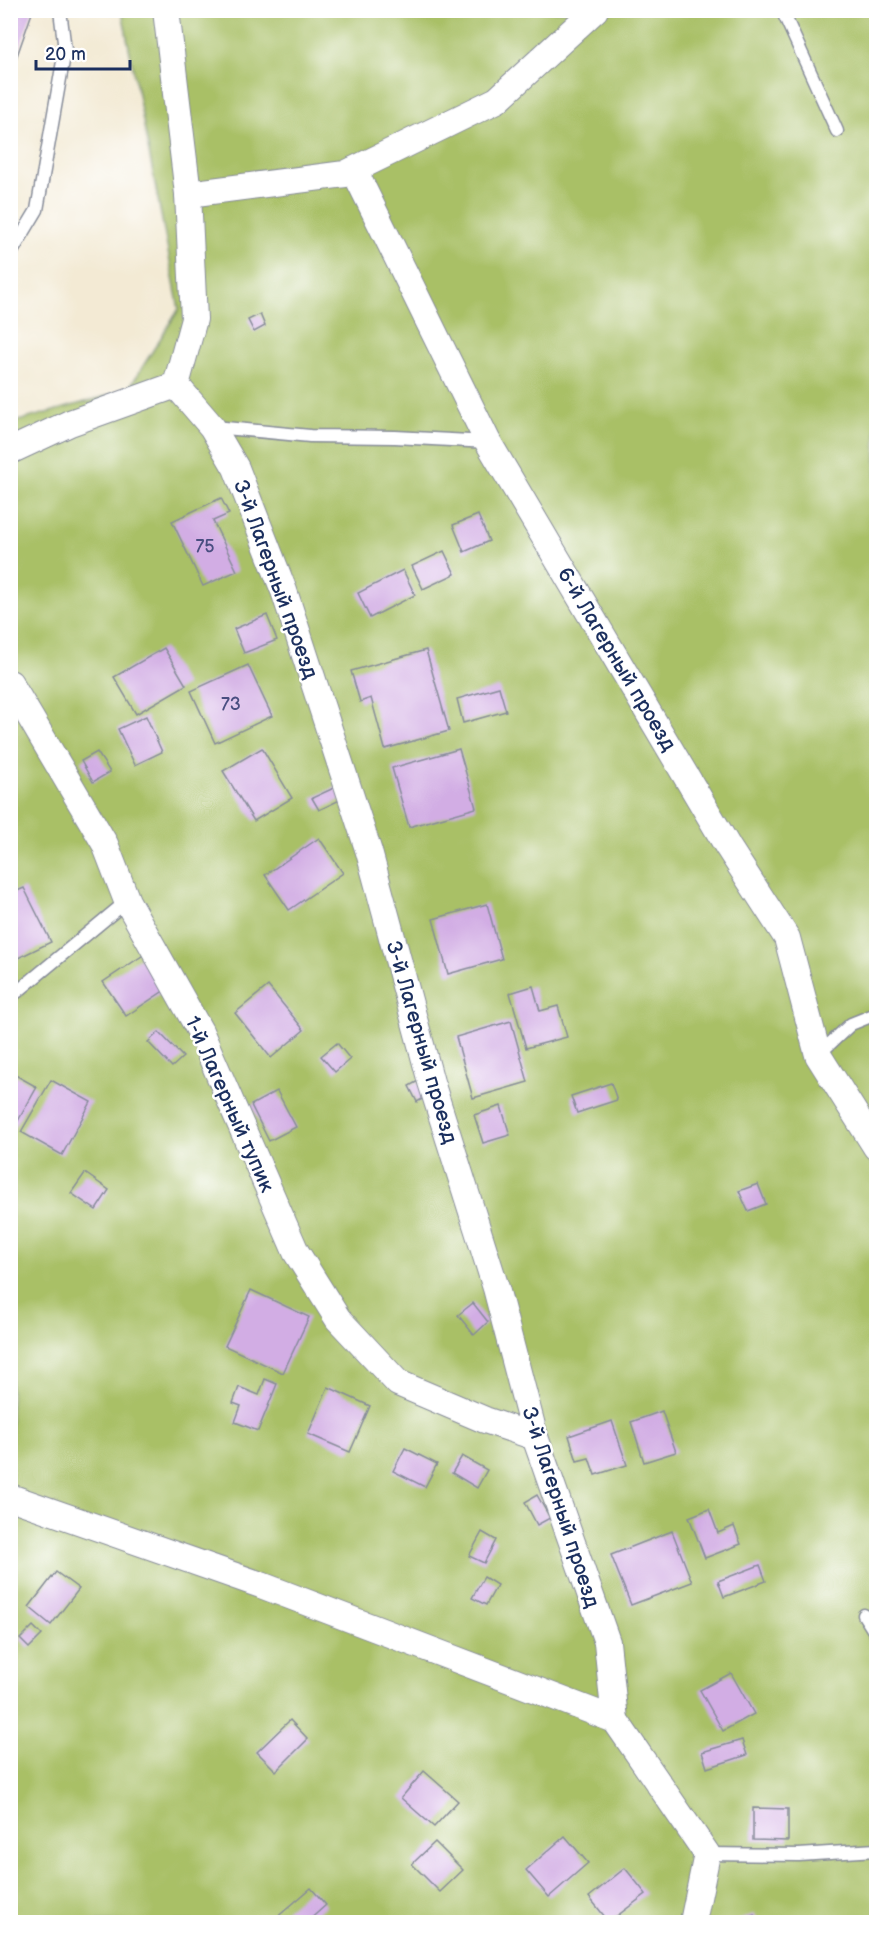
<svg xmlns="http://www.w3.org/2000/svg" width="887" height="1933" viewBox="0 0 887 1933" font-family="'Balsamiq Sans',sans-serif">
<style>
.green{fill:#a9c066;stroke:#627862;stroke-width:1.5}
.building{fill:#d2ade4}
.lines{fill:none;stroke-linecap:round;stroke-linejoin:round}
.service-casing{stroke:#878c99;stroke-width:15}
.minor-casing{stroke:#878c99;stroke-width:28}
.service{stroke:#fff;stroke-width:12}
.minor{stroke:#fff;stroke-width:26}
.labels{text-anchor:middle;stroke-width:5;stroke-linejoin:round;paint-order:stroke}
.number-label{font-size:18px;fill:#494e80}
.street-label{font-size:21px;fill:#1b2f5e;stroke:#fff}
</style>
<rect width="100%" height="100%" fill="#fff"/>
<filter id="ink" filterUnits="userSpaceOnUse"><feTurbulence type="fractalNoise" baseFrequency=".0167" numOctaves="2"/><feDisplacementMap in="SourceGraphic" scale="12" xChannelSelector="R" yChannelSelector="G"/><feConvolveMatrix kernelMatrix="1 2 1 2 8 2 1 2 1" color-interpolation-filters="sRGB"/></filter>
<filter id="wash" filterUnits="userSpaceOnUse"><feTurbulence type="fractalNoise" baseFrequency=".008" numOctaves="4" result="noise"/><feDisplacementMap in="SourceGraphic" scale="24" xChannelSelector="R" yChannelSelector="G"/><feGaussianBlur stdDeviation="1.35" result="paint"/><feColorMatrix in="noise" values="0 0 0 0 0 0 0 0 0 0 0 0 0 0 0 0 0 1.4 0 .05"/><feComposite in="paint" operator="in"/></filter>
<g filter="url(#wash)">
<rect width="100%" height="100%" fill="#f3ead4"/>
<polygon class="green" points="122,11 876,11 876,1922 11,1922 11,423 128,390 179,309"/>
<g id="blocks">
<g class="building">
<polygon points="10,10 33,10 11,73 10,73"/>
<polygon points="260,314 265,326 254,332 248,320"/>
<polygon points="221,498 229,514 213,521 237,571 203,586 172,521"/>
<polygon points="478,515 489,541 464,552 453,525"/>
<polygon points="444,551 455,574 423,589 412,566"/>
<polygon points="403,570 415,595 370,618 358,593"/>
<polygon points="267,615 277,640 244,653 234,629"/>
<polygon points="164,648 186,685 136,714 114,677"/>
<polygon points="426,650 449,731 385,749 371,698 360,702 351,671"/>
<polygon points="248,665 272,716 215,743 191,691"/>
<polygon points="499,687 506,711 463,723 457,699"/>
<polygon points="146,716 162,752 135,765 118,729"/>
<polygon points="262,748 292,798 254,821 223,771"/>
<polygon points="459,749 476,808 409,827 392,768"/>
<polygon points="97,752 110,772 93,782 81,761"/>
<polygon points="336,787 342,799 319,810 312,798"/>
<polygon points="319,838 343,873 289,910 265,875"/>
<polygon points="24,888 51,942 10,962 10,894"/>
<polygon points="487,904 502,959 448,974 433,919"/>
<polygon points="148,952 171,986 126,1016 103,982"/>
<polygon points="268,986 304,1030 271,1058 235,1013"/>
<polygon points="533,986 540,1011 558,1006 567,1037 526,1048 510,993"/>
<polygon points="511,1021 528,1082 473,1098 456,1037"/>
<polygon points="159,1032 183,1057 172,1067 148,1042"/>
<polygon points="337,1043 350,1059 335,1072 321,1056"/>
<polygon points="10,1072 37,1087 10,1135"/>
<polygon points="51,1080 91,1102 62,1155 21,1132"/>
<polygon points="418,1081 426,1097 417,1102 409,1086"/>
<polygon points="611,1083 617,1100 577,1113 571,1096"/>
<polygon points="277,1091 296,1127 269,1141 251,1105"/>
<polygon points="501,1106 510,1135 483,1143 474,1115"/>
<polygon points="85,1173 109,1190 96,1210 71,1193"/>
<polygon points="758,1184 766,1204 748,1211 739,1191"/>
<polygon points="251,1290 309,1317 283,1373 225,1346"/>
<polygon points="473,1303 488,1322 474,1335 458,1315"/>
<polygon points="265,1379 277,1384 258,1431 235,1422 241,1406 233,1403 239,1387 259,1395"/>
<polygon points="328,1387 370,1406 350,1452 308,1434"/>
<polygon points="662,1411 676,1452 644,1462 631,1422"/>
<polygon points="612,1421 627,1465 595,1475 589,1458 577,1461 569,1436"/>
<polygon points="405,1448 437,1464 425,1487 393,1471"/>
<polygon points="462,1456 487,1470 477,1488 452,1473"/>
<polygon points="537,1495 550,1518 537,1525 525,1502"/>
<polygon points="709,1509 718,1533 734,1526 741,1544 705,1558 689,1517"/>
<polygon points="672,1531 692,1582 631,1605 611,1555"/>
<polygon points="482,1532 496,1540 484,1563 469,1556"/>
<polygon points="760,1565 766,1581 724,1597 718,1581"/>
<polygon points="56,1572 79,1589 51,1625 29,1607"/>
<polygon points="484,1577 497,1585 486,1605 472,1598"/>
<polygon points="33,1626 42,1635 29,1648 20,1639"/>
<polygon points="731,1673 754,1714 723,1731 700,1690"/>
<polygon points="290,1720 308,1739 276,1771 257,1752"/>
<polygon points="742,1740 747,1755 707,1768 702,1752"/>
<polygon points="424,1771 458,1801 434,1827 401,1798"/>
<polygon points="753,1808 788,1809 788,1841 753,1840"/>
<polygon points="565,1836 588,1863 549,1897 526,1870"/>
<polygon points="435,1842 463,1870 440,1892 412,1864"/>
<polygon points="625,1868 646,1894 609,1922 589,1897"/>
<polygon points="311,1888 326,1905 307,1922 278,1922 275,1919"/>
<polygon points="754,1914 758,1922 735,1922"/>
</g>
</g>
</g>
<g filter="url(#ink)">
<use href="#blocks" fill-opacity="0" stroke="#878c99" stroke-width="1.5"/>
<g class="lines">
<g class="service-casing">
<g id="service">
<polyline points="782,10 837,131"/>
<polyline points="10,255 37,210 65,50 60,10"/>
<polyline points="214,427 310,436 395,437 488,442"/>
<polyline points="10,993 17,992 127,901"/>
<polyline points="818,1055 851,1024 876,1014"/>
<polyline points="864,1615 876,1634"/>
<polyline points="707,1854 799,1855 876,1850"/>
</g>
</g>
<g class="minor-casing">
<g id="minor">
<polyline points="354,170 488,442 728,847 787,938 818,1055 876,1147"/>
<polyline points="188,194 345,174 497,100 595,10"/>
<polyline points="176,385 212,427 236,468 284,591 369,852 431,1082 496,1288 535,1437 607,1642 615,1720"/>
<polyline points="10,451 70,423 176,385 194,319 188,194 166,10"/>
<polyline points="10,683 105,844 127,901 200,1031 296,1252 338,1319 398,1383 485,1420 535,1437"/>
<polyline points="10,1497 261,1585 615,1720 707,1854 693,1922"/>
</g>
</g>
<use href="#service" class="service"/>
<use href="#minor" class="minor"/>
</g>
</g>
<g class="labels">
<g class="number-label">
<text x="205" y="552">75</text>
<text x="231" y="710">73</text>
</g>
<g class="street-label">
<text transform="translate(276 579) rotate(70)" y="7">3-й Лагерный проезд</text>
<text transform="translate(617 659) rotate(59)" y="7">6-й Лагерный проезд</text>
<text transform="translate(422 1042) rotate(74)" y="7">3-й Лагерный проезд</text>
<text transform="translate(230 1104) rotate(66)" y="7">1-й Лагерный тупик</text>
<text transform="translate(561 1507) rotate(72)" y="7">3-й Лагерный проезд</text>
</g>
</g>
<rect width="887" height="1933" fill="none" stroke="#fff" stroke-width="36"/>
<path d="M36 60v9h94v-9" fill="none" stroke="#1b2f5e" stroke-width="3"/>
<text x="45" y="60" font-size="18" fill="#1b2f5e" stroke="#ffffff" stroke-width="4.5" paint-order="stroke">20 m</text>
</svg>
